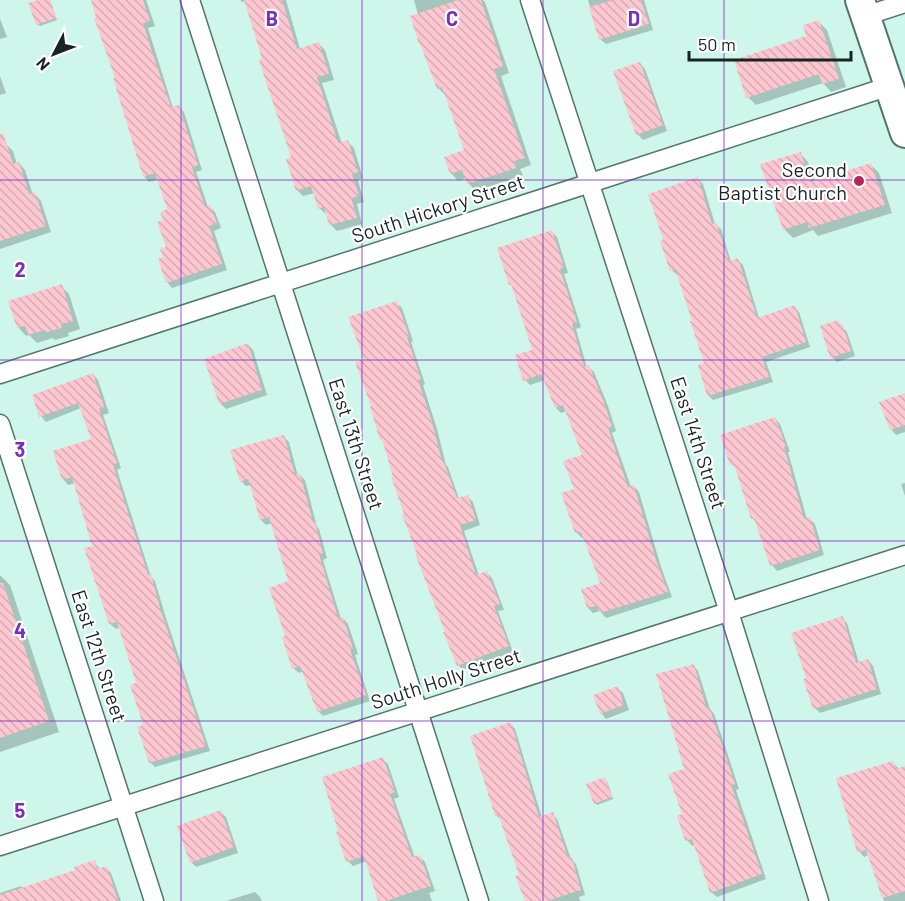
<svg xmlns="http://www.w3.org/2000/svg" width="905" height="901" viewBox="0 0 905 901" font-family="Barlow,sans-serif">
<style>
.shadow{fill:#0003}
.building{fill:url(#building-back-hatch)}
.lines{fill:none;stroke-linecap:round;stroke-linejoin:round}
.street-casing{stroke:#52766d;stroke-width:21}
.primary-casing{stroke:#52766d;stroke-width:32}
.street{stroke:#fff;stroke-width:18}
.primary{stroke:#fff;stroke-width:28}
.grid{fill:none;stroke:#7b2cbf;stroke-width:1.5;stroke-opacity:0.55}
.poi-dot{fill:#b5275b;stroke:#fff;stroke-width:2}
.labels{text-anchor:middle;stroke-width:4.5;stroke-linejoin:round;paint-order:stroke}
.poi-label{font-size:20px;fill:#162521;stroke:#fff;text-anchor:end}
.street-label{font-size:20px;fill:#162521;stroke:#fff}
.grid-label{font-size:20px;text-anchor:middle;font-weight:bold;fill:#7b2cbf;stroke:#fff;stroke-width:4.5;stroke-linejoin:round;paint-order:stroke}
</style>
<defs>
<pattern id="building-back-hatch" width="6" height="6" patternUnits="userSpaceOnUse" patternTransform="scale(1.5)"><rect width="6" height="6" fill="#fdc7d2"/><path d="M-1 5l2 2M0 0l6 6M5-1l2 2" fill="none" stroke="#d8abb4"/></pattern>
</defs>
<rect width="100%" height="100%" fill="#cff6eb"/>
<g class="shadow">
<polygon points="43,0 50,0 57,20 40,26 37,24"/>
<polygon points="92,0 146,0 155,26 148,28 173,108 178,106 184,112 202,170 196,172 208,207 210,207 215,212 221,228 214,231 227,270 172,288 167,282 165,258 168,248 165,221 169,210 158,179 149,182 144,176 117,79"/>
<polygon points="240,0 286,0 300,49 319,44 325,50 334,80 322,83 342,144 348,142 354,148 363,178 358,180 364,202 357,204 362,224 337,231 331,225 327,214 326,214 319,208 315,193 303,196 297,190 293,158 264,60 246,1 242,2"/>
<polygon points="414,0 483,0 485,2 509,73 501,76 531,165 520,169 523,175 476,191 468,183 466,178 458,181 451,173 466,151 446,96 438,88"/>
<polygon points="588,0 644,0 653,30 606,44 600,39"/>
<polygon points="0,19 7,37 0,39"/>
<polygon points="819,22 827,30 846,87 831,92 823,83 756,105 748,97 808,37"/>
<polygon points="640,63 645,69 667,131 643,140 637,134"/>
<polygon points="0,76 6,93 0,95"/>
<polygon points="6,144 13,151 17,164 19,163 25,170 33,195 35,194 41,201 51,232 0,249 0,146"/>
<polygon points="800,153 808,162 815,182 870,164 879,173 892,213 818,236 813,230 793,238 784,229"/>
<polygon points="698,179 703,184 715,224 721,229 731,262 738,260 743,265 759,318 794,307 799,312 810,347 766,362 773,382 713,400 708,395 706,364 694,322 678,275 677,275 672,270"/>
<polygon points="552,232 557,237 568,273 564,274 581,327 576,329 587,368 589,367 594,372 608,406 616,431 612,433 631,487 634,486 639,492 661,567 672,597 606,618 600,611 593,613 588,608 602,584 585,537 582,538 576,532 576,490 584,456 567,411 561,413 556,408 545,380 530,385 525,380 534,351 514,288 510,284"/>
<polygon points="61,286 69,294 80,329 68,333 69,336 55,340 53,338 37,343 29,335 26,336 18,327"/>
<polygon points="396,302 402,308 413,341 411,342 425,384 423,385 437,429 446,465 448,467 459,499 468,497 473,502 480,525 464,531 479,576 487,573 492,578 504,610 498,611 513,652 463,670 458,665 447,632 366,360"/>
<polygon points="838,322 847,332 855,356 837,362 832,357"/>
<polygon points="248,345 253,350 267,395 226,409 220,403"/>
<polygon points="93,374 98,380 109,413 103,415 121,468 117,470 151,577 155,581 165,615 210,751 155,767 150,762 137,684 120,627 116,629 110,624 94,547 75,483 68,485 63,479 93,440 81,408 46,422 41,416"/>
<polygon points="905,394 905,432 896,435 891,429"/>
<polygon points="775,418 780,424 790,452 788,452 807,519 810,519 815,524 824,555 777,571 772,565 758,524 752,518 737,469 732,464"/>
<polygon points="283,436 289,442 298,476 300,475 305,480 317,527 319,529 327,558 323,560 341,619 343,618 348,624 358,654 355,655 370,701 323,716 318,711 303,671 299,673 293,668 287,637 290,582 272,523 266,525 261,520 251,485 246,486 241,481"/>
<polygon points="905,483 905,496 901,484"/>
<polygon points="0,575 10,585 59,732 0,752"/>
<polygon points="842,618 847,623 859,663 868,660 873,666 881,694 820,713 815,708"/>
<polygon points="693,665 698,671 710,709 714,714 724,743 739,789 736,790 766,879 717,897 711,892 695,845 692,846 687,840 684,815"/>
<polygon points="617,688 623,693 629,710 606,719 601,713"/>
<polygon points="510,723 515,729 542,818 552,814 557,819 571,859 576,864 585,895 579,897 580,901 527,901 521,876 501,820 496,815"/>
<polygon points="382,759 388,764 399,797 394,799 415,858 420,857 425,862 435,891 429,893 432,901 380,901 367,861 353,866 348,861"/>
<polygon points="893,763 898,768 905,768 905,901 884,901 869,855 864,857 859,851"/>
<polygon points="604,779 607,781 613,799 597,805 595,803"/>
<polygon points="221,812 226,817 238,853 196,867 191,862"/>
<polygon points="94,862 100,869 106,867 111,873 121,901 0,901 0,893 21,886 24,889 77,871"/>
<polygon points="255,892 260,897 262,901 226,901"/>
</g>
<g class="building">
<polygon points="38,0 50,0 56,18 36,25 28,3"/>
<polygon points="91,0 143,0 150,21 143,23 154,58 171,107 179,105 198,165 192,167 205,207 210,205 217,223 209,226 222,264 166,283 158,259 163,257 160,249 166,247 157,222 163,220 160,212 167,209 155,173 143,177 113,78 115,78 94,18 96,17"/>
<polygon points="244,0 282,0 297,49 319,42 329,74 317,77 338,143 348,140 358,172 352,174 359,196 351,198 357,218 329,225 324,207 318,209 311,186 296,191 286,159 291,157 266,82 259,60 262,59"/>
<polygon points="458,0 481,0 503,66 494,69 525,158 514,161 516,168 467,184 462,170 450,174 444,157 464,150 442,87 437,89 420,44 419,44 410,16"/>
<polygon points="613,0 641,0 649,24 599,40 589,7"/>
<polygon points="819,20 839,79 822,84 819,74 746,98 734,60 806,36 803,25"/>
<polygon points="640,62 663,125 636,135 613,71"/>
<polygon points="3,133 13,164 19,162 29,194 35,192 46,226 0,241 0,134"/>
<polygon points="801,152 810,182 871,163 885,205 809,228 807,222 783,230 760,164"/>
<polygon points="698,177 712,224 716,222 729,261 738,258 757,318 795,305 806,342 762,357 769,377 707,396 698,365 704,363 690,321 692,321 675,269 670,271 660,241 663,240 648,194"/>
<polygon points="552,230 564,267 560,269 577,322 572,324 584,367 589,365 603,400 612,426 608,428 628,487 634,485 656,560 668,592 600,613 597,606 587,608 581,589 600,583 581,532 575,533 561,493 574,489 563,461 582,455 563,405 555,408 541,374 523,381 515,355 532,350 511,284 509,285 497,248"/>
<polygon points="62,284 73,321 61,324 62,328 46,332 45,330 28,335 25,326 17,328 8,301"/>
<polygon points="397,301 409,336 407,337 421,379 418,380 432,422 442,461 443,460 457,498 468,495 476,520 460,525 476,575 487,571 500,604 494,606 509,646 457,666 443,632 445,632 415,554 417,554 402,515 404,514 391,477 393,477 382,439 380,440 370,407 371,406 355,362 364,359 348,317"/>
<polygon points="838,320 840,326 843,325 851,351 830,358 820,326"/>
<polygon points="248,343 262,390 219,404 204,359"/>
<polygon points="93,373 104,407 99,409 117,463 113,465 148,575 151,574 160,608 206,746 149,763 137,727 143,725 130,685 136,683 117,622 109,624 84,548 92,546 72,477 62,480 53,451 91,439 78,403 39,417 32,395"/>
<polygon points="905,393 905,425 890,430 879,402"/>
<polygon points="775,417 786,446 784,447 804,519 810,517 820,550 770,566 754,518 751,519 734,464 730,465 720,435"/>
<polygon points="284,435 295,475 300,473 313,522 315,522 323,553 319,554 338,618 343,617 353,649 350,650 366,695 317,712 300,666 292,669 282,637 285,636 269,588 288,581 269,517 260,520 248,479 240,482 230,450"/>
<polygon points="0,583 3,583 49,721 0,738"/>
<polygon points="843,616 856,663 868,659 877,689 813,709 803,679 806,678 791,633"/>
<polygon points="694,664 706,707 709,707 719,736 735,784 731,785 762,874 710,893 692,839 685,841 677,816 682,814 668,774 684,769 656,674"/>
<polygon points="618,686 624,705 600,714 593,695"/>
<polygon points="511,722 539,817 553,812 568,858 572,857 581,890 547,901 525,901 515,876 519,875 498,814 495,816 470,736"/>
<polygon points="383,757 395,792 390,794 412,857 420,855 431,886 385,901 378,901 364,856 346,862 336,832 338,831 322,777"/>
<polygon points="893,761 896,769 905,766 905,891 882,898 866,850 857,852 836,778"/>
<polygon points="605,777 612,797 594,804 586,784"/>
<polygon points="221,810 234,847 190,863 177,826"/>
<polygon points="95,860 97,869 107,866 118,901 0,901 0,895 75,870 74,867"/>
</g>
<g class="lines">
<g class="street-casing">
<g id="street">
<polyline points="190,0 479,901"/>
<polyline points="530,0 729,612 819,901"/>
<polyline points="865,16 905,3"/>
<polyline points="0,374 890,86"/>
<polyline points="0,424 154,901"/>
<polyline points="0,846 905,555"/>
</g>
</g>
<g class="primary-casing">
<polyline id="primary" points="860,0 905,133"/>
</g>
<use href="#street" class="street"/>
<use href="#primary" class="primary"/>
</g>
<path class="grid" d="M181 0V901M362 0V901M543 0V901M724 0V901M0 180H905M0 360H905M0 541H905M0 721H905"/>
<circle class="poi-dot" cx="859" cy="181" r="6"/>
<g class="labels">
<g class="poi-label">
<text x="847" y="177">Second<tspan x="847" dy="23">Baptist Church</tspan></text>
</g>
<g class="street-label">
<text transform="translate(438 209) rotate(-18)" y="7">South Hickory Street</text>
<text transform="translate(698 443) rotate(72)" y="7">East 14th Street</text>
<text transform="translate(356 444) rotate(72)" y="7">East 13th Street</text>
<text transform="translate(99 656) rotate(72)" y="7">East 12th Street</text>
<text transform="translate(446 679) rotate(-18)" y="7">South Holly Street</text>
</g>
</g>
<g class="grid-label">
<text x="272" y="26">B</text>
<text x="452" y="26">C</text>
<text x="634" y="26">D</text>
<text x="20" y="277">2</text>
<text x="20" y="457">3</text>
<text x="20" y="638">4</text>
<text x="20" y="818">5</text>
</g>
<g transform="translate(54 54) rotate(228)" stroke="#ffffff" stroke-width="4.5" paint-order="stroke">
<path d="M0-4.5L10 22L0 15L-10 22Z" fill="#162521"/>
<text y="-9" font-size="16" font-weight="bold" text-anchor="middle" fill="#162521">N</text>
</g>
<path d="M689 51v9h162v-9" fill="none" stroke="#162521" stroke-width="3"/>
<text x="698" y="51" font-size="18" fill="#162521" stroke="#ffffff" stroke-width="4.5" paint-order="stroke">50 m</text>
</svg>
